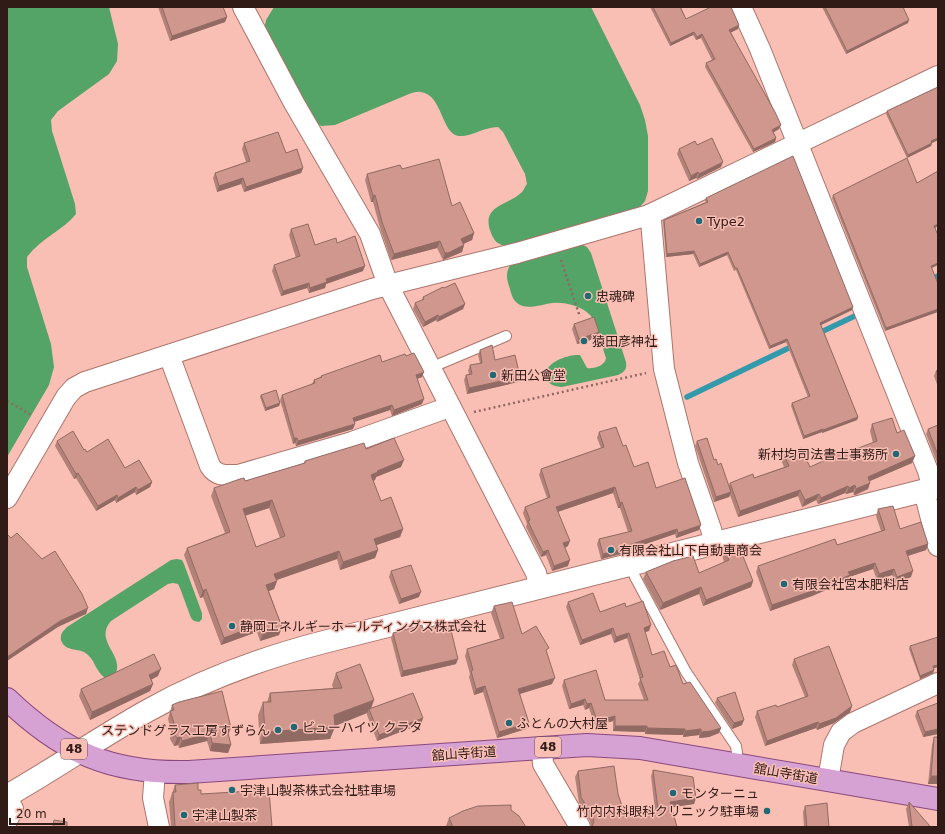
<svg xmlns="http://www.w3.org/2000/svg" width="945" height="834" viewBox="0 0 945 834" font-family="'DejaVu Sans','Noto Sans JP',sans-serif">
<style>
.forest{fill:#54a367}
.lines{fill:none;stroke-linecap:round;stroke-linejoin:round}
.stream{stroke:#339aab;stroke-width:5.5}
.lane-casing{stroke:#ab756c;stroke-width:12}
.street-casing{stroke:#ab756c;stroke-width:22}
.secondary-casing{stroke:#ab756c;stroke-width:24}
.primary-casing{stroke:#8a497e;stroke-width:24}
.path{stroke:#916962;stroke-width:2.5;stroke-dasharray:2 3;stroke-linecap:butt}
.lane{stroke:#fff;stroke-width:10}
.street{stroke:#fff;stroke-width:20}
.secondary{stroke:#fff;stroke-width:22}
.primary{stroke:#d6a1d3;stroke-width:22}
.wall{fill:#b28279;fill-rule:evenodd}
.shaded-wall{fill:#916a63}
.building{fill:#cf978d;stroke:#916a63;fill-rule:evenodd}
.poi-dot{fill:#1f6874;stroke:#fabfb4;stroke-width:1.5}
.labels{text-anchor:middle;stroke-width:3;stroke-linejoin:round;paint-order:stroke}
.shield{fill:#fabfb4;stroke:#6d4c46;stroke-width:1}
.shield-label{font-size:12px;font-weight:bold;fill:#301b17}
.poi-label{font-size:13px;fill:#301b17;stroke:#fabfb4;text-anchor:start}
.street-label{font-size:13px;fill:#301b17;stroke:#fabfb4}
</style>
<rect width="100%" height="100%" fill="#fabfb4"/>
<g class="forest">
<path d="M7 7H109L118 44 117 61 109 74 58 111 51 120 52 131 75 204 76 214C62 231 40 239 27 257V267L51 344 54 367 49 385 7 457Z"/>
<path d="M274 7H591L640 105 645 120 648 136V191L645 201 638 209 515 247C503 246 496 246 491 233 480 205 508 206 522 192 524 190 525 186 527 184L525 174 503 132 498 127C484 127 471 137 459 136 441 134 443 95 421 92 417 91 412 93 409 94L335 125 321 126 310 118 264 30 266 20Z"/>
<path d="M581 244 587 247 591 253 626 362C627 369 625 372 618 375L562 387C553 387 542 382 547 370 551 360 571 354 580 355L587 368C594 369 605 366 606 358 602 347 598 323 590 315 581 306 565 302 553 303 542 304 527 311 517 303 512 299 511 292 509 286 506 277 506 272 511 263Z"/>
<path d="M177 559 182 560 184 564 202 613V619L199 622 194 621 191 618 180 588 178 584 173 583 168 584 111 621C93 641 126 656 115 675L105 678C94 669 96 662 88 655 81 647 65 653 61 640 60 634 63 631 67 627L171 560Z"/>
</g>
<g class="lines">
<g class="stream">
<polyline points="929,280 938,276"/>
<polyline points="817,334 859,314"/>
<polyline points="687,397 795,345"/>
</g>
<g class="lane-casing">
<g id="lane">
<polyline points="430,368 506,336"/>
<polyline points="631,565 635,577 686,672 736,746 737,753 735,764"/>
</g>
</g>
<g class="street-casing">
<g id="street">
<polyline points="243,7 294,103 370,234 388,285 536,573 540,588"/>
<polyline points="741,7 760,49 928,471 933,489"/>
<polyline points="649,215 651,221 664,369 688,463 711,529 715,544"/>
<path d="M169 355 210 466C217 477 226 475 238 475L352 442 441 410 450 406"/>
<polyline points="924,491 938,546"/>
<polyline points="7,498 66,397 74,388 85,382 372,289 517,253 649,215 938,76"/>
<polyline points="542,748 543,764 580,827"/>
<polyline points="155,772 153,798 159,827"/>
<polyline points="828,780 834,745 841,732 853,723 938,683"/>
<polyline points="7,797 13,809 7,821"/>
</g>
</g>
<g class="secondary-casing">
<path id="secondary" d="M7 796C54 769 99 738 147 711 202 680 262 658 324 642L938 487"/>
</g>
<g class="primary-casing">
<path id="primary" d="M7 699C62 752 111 774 189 772L542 748 587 745 640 748 938 799"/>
</g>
<g class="path">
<polyline points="561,260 580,317"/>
<polyline points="7,401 33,416"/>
<polyline points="474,412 646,373"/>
</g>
<use href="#lane" class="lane"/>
<use href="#street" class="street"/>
<use href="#secondary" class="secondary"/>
<use href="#primary" class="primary"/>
</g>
<g class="wall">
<polygon points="158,7 223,7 227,17 225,22 170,41"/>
<polygon points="650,7 681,7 686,19 738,29 731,32 779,129 773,132 776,138 775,142 753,152 705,67 706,63 712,60 701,38 696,40 693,35 670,46"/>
<polygon points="822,7 903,7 908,23 846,54"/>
<polygon points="938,87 938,140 932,143 931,146 907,158 886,114 887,111"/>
<polygon points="244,143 286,153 303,168 301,173 244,192 241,184 217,192 213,178 215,173 246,162 242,149"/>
<polygon points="697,145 721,167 697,179 696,178 689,181 677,154 679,149"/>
<polygon points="402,169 452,206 474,233 472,240 463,244 464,245 462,252 443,260 437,248 391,260 380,228 373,202 371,202 365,180 367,174"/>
<polygon points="938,171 938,226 935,228 932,268 885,331 832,198 833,195 917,183"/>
<polygon points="706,198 853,307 852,310 821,325 858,417 857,420 822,433 822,432 803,439 791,406 792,403 808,397 786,342 769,349 736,270 734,271 727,255 699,267 693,254 666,257 663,222 664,220 706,202 705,201"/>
<polygon points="291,229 315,245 337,243 363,271 326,284 325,288 309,293 307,288 281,296 272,271 274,265 296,258 289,235"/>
<polygon points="444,288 465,304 463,309 437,322 436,320 423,327 413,309 415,303 422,300 423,297"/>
<polygon points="574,324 597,338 577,344 572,329"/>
<polygon points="480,350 495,360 520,377 518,382 467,394 464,380 466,375 469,374 468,371 470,365 480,363 478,355"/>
<polygon points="406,356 422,377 417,379 422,404 392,416 390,410 354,422 353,429 296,446 295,443 293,444 280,400 282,395 312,384 314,380 320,377 321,376"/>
<polygon points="938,370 938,387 934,376 936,371"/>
<polygon points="261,395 280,403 279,406 265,411 260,397"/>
<polygon points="872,424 897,433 915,456 912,463 870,481 868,489 856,495 854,495 853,492 846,494 845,493 818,504 816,500 802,507 798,496 738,517 730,495 729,497 714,502 695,446 697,441 718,465 729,486 730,483 754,478 784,467 782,462 784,455 810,467 873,443 870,431"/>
<polygon points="938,425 938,465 926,434 928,429"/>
<polygon points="599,432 623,446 634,467 656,488 699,530 676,538 675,534 625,551 625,553 601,559 597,544 599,539 628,532 620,508 618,508 613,493 558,512 568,546 565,548 568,566 552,571 546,555 541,557 526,527 527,524 523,513 525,507 547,498 539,475 541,469 601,448 597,438"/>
<polygon points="57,441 84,450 87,452 125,468 152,482 150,487 136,495 135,492 116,503 115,500 96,511 76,478 74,479 55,446"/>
<path d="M366 449 401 467 376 477 375 480 373 481 381 501 403 529 400 537 376 545 378 550 375 558 340 570 337 559 276 580 277 581 274 589 269 591 282 627 279 635 260 641 257 632 221 645 203 597 200 598 184 555 187 548 225 533 211 496 214 488 245 481 304 463 305 461ZM269 508 280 538 256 547 245 516Z"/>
<polygon points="878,509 900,529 928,544 926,550 908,556 911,577 895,583 892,575 877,580 873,569 849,577 847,581 812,596 770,611 756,572 758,566 837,545 881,531 876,516"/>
<polygon points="724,549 753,581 751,587 703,606 699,594 660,610 643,579 646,572 699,573 724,562 722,555"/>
<polygon points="391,571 419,597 399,604 389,577"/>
<polygon points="568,602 600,612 626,607 649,631 645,632 652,655 670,667 683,684 721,728 719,733 709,737 699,738 699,735 683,737 683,735 645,734 645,732 613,731 613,721 595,726 589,708 585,710 583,705 569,709 562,686 564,680 605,700 644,700 638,684 640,680 627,638 614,643 611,634 580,645 566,607"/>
<polygon points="494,606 522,634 547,653 552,684 520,694 526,729 497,738 483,692 474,695 469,677 470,674 465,656 467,649 500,639 491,613"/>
<polygon points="423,629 456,664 401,677 391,638 393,633"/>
<polygon points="910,646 934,668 934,670 933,673 920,679 909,649"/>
<polygon points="794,659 852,706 850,712 834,723 817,730 816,728 765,746 755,717 757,711 777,707 805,697 792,665"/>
<polygon points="336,673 371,709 423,718 421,724 377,741 367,715 367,713 335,726 330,739 260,744 258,715 263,702 267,702 270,693 333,688 332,685"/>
<polygon points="158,676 151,680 153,684 150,691 90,720 79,696 81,689"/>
<polygon points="717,698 742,725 732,729 715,703"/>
<polygon points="938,703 938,734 923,737 915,716 917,711"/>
<polygon points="172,705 228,735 231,745 228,753 210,751 207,741 179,748 178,745 174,746 170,739 171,731 168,719"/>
<polygon points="934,737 938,737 938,784 928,784 932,745"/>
<polygon points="653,770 696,798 694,804 672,807 677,827 591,827 590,821 579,803 575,777 578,771 618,794 626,818 655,810 651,776"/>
<polygon points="175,785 198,790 201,794 272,827 171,827 169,802"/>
<polygon points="909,802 930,827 909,827 906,809"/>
<polygon points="805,806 829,827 804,827 803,812"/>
<polygon points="511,810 526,827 447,827 446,826 449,818"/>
</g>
<g class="shaded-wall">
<polygon points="227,17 225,22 170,41 172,36"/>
<polygon points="909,20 908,23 846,54 847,51"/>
<polygon points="739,25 738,29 728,34 729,30"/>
<polygon points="694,32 693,35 670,46 671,43"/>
<polygon points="702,34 701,38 696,40 697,37"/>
<polygon points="781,125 779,129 771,134 772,130"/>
<polygon points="776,138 775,142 753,152 754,149"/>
<polygon points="938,138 938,140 932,143 931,146 907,158 908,155 931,141"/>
<polygon points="723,162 721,167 697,179 699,174"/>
<polygon points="303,168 301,173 244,192 246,187"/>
<polygon points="698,172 696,178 689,181 691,176"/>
<polygon points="243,178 241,184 217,192 219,186"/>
<polygon points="375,195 373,202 371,202 373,196"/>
<polygon points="938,224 938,226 933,229 934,226"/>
<polygon points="474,233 472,240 459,246 461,239"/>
<polygon points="440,241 437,248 391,260 394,254"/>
<polygon points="464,245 462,252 443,260 445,253"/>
<polygon points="694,251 693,254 666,257 667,254"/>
<polygon points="728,252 727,255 699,267 700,264"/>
<polygon points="938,263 938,265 930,269 931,266"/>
<polygon points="365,266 363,271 326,284 325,288 309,293 310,288 326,279"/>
<polygon points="309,283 307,288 281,296 283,291"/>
<polygon points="465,304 463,309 437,322 439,317"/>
<polygon points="853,307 852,310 819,326 820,323"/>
<polygon points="938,309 938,312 885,331 886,328"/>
<polygon points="438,315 436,320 423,327 425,322"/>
<polygon points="599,332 597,338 577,344 579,339"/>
<polygon points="787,339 786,342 769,349 770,346"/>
<polygon points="424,372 422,377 414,380 416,375"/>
<polygon points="520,377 518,382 467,394 469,388"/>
<polygon points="424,399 422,404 392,416 394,410"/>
<polygon points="280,403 279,406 265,411 266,408"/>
<polygon points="392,405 390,410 351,423 353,418"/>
<polygon points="858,417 857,420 822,433 823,430"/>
<polygon points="355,424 353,429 296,446 298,441"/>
<polygon points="823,429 822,432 803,439 804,436"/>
<polygon points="294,438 297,438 295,443 293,444"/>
<polygon points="915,456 912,463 865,483 868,477"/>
<polygon points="404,460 401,467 376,477 375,480 369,483 371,475 377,471"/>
<polygon points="78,473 76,478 74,479 76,474"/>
<polygon points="152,482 150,487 136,495 138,490"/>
<polygon points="870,483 868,489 854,495 856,489"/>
<polygon points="855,485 853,492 846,494 849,488"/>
<polygon points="848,486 845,493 818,504 821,498"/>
<polygon points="136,487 135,492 116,503 118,498"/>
<polygon points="615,487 613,493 554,513 556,507"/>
<polygon points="800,490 798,496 738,517 740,511"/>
<polygon points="731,492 729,497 714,502 716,497"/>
<polygon points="819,494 816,500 802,507 805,500"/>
<polygon points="117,495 115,500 96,511 98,506"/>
<polygon points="272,500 269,508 240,517 243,509"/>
<polygon points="622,502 620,508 618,508 620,503"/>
<polygon points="701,525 699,530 676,538 678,533"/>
<polygon points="403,529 400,537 371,547 374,539"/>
<polygon points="677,529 675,534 625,551 625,553 601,559 603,554"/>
<polygon points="570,541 568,546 561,549 563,543"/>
<polygon points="928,544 926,550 904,557 906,551"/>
<polygon points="378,550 375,558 340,570 343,562"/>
<polygon points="548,550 546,555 541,557 543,552"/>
<polygon points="339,551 337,559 271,582 274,574"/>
<polygon points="570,560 568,566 552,571 554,566"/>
<polygon points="875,563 873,569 849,577 847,581 812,596 770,611 772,605 848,572"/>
<polygon points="894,569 892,575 877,580 879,574"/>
<polygon points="913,571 911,577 895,583 897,577"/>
<polygon points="277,581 274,589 264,593 266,585"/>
<polygon points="753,581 751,587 703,606 706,600"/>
<polygon points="701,587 699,594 660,610 663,603"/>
<polygon points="206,589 203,597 200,598 203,591"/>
<polygon points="421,592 419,597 399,604 401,599"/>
<polygon points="88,608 86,614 58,627 7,661 7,657 60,621"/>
<polygon points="260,624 257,632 221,645 224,638"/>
<polygon points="651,625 649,631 642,633 644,628"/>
<polygon points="282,627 279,635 260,641 263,634"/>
<polygon points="613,628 611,634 580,645 582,640"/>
<polygon points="629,633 627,638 614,643 616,637"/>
<polygon points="458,659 456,664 401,677 403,671"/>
<polygon points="938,665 938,667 932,669 933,666"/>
<polygon points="161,669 158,676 146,682 149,675"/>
<polygon points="934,670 933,673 920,679 920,676"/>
<polygon points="555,678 552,684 516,695 518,689"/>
<polygon points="153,684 150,691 90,720 92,712"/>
<polygon points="485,686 483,692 474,695 476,689"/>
<polygon points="585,699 583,705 569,709 571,704"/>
<polygon points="374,700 370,712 369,709 367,713 332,727 335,727 330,739 260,744 265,732 334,715"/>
<polygon points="591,703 589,708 585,710 587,704"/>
<polygon points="852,706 850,712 834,723 817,730 819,724"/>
<polygon points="615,716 613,721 595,726 597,721"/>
<polygon points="423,718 421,724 377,741 379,735"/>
<polygon points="744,720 742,725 732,729 734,723"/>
<polygon points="818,722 816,728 765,746 767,741"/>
<polygon points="529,723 526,729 497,738 499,732"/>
<polygon points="615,726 647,726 645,732 613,731"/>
<polygon points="231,728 228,735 227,729"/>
<polygon points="647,728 685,729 683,735 645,734"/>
<polygon points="721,728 719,733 709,737 699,738 701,732"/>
<polygon points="701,729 699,735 683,737 685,731"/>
<polygon points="938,729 938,734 923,737 925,732"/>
<polygon points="210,733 207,741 179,748 182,741"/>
<polygon points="181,737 178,745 174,746 177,738"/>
<polygon points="212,743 231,745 228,753 210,751"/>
<polygon points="931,776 938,776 938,784 928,784"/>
<polygon points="696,798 694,804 668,808 670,802"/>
</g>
<g class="building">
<polygon points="162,7 223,7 227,17 172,36"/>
<polygon points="653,7 680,7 686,19 711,7 731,7 739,25 729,30 775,112 781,125 772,130 776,138 754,149 706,63 715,59 702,34 697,37 694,32 671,43"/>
<polygon points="825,7 903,7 909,20 847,51"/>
<polygon points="938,87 938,138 931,141 932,143 908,155 887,111"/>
<polygon points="278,132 286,153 297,149 303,168 246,187 243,178 219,186 215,173 250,161 244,143"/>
<polygon points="712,138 723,162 699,174 698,172 691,176 679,149 695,141 697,145"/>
<polygon points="793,156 853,307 820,323 858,417 823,430 823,429 804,436 792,403 810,396 787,339 770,346 737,268 735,268 728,252 700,264 694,251 667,254 664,220 708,202 706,198"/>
<polygon points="907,158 917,183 938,171 938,224 934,226 938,235 938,263 931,266 938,284 938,309 886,328 833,195"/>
<polygon points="439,159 452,206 460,202 474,233 461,239 464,245 448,253 445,253 440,241 394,254 382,222 375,195 373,196 367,174 400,165 402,169"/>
<polygon points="308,224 315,245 336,238 337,243 355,236 365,266 326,279 327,282 310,288 309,283 283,291 274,265 300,256 291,229"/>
<polygon points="455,283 465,304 439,317 438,315 425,322 415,303 424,299 423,297 443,287 444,288"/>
<polygon points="594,317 599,332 579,339 574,324"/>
<polygon points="492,345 495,360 515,355 520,377 469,388 466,375 472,374 470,365 482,363 480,350"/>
<polygon points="414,353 424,372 416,375 424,399 394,410 392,405 353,418 355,424 298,441 297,438 294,438 282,395 315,383 314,380 322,377 321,376 380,355 382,362 405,354 406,356"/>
<polygon points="938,370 938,376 936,371"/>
<polygon points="276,390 280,403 266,408 261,395"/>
<polygon points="892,418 897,433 904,430 915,456 868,477 870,483 858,488 856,489 855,485 849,488 848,486 821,498 819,494 805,500 800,490 740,511 730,483 753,474 754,478 789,466 784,455 801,448 810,467 847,450 848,452 877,441 872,424"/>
<polygon points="938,425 938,455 928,429"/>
<polygon points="616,427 623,446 626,445 634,467 648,462 656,488 685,478 701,525 678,533 677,529 626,546 627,548 603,554 599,539 632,531 622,502 620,503 615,487 556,507 570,541 563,543 570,560 554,566 548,550 543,552 533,532 528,521 530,520 525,507 550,497 541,469 604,447 599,432"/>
<polygon points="73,431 84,450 85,449 87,452 108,439 125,468 139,460 152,482 138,490 136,487 118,498 117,495 98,506 78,473 76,474 57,441"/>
<path d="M394 438 404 460 377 471 378 472 371 475 381 501 391 497 403 529 374 539 378 550 343 562 339 551 274 574 277 581 266 585 282 627 263 634 260 624 224 638 206 589 203 591 187 548 230 532 214 488 240 479 244 478 245 481 305 463V461L364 443 366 449ZM272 500 285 536 256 547 243 509Z"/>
<polygon points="707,438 714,460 716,459 718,465 721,463 731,492 716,497 697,441"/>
<polygon points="893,506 900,529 921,522 928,544 906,551 913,571 897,577 894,569 879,574 875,563 848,572 850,575 815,590 772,605 758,566 835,539 837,545 885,530 878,509"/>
<polygon points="17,533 42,559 55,551 82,594 88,608 60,621 7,657 7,534 11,538"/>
<polygon points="738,544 753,581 706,600 701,587 663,603 646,572 673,561 693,556 699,573 729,560 724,549"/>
<polygon points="411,565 421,592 401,599 391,571"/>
<polygon points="593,593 600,612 625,603 626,607 643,601 651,625 644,628 652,655 664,651 670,667 676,665 683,684 690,682 721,728 711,731 701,732 701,729 685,731 685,729 647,728 647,726 615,726 615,716 597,721 591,703 587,704 585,699 571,704 564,680 596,670 605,700 648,700 640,678 643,677 629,633 616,637 613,628 582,640 568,602"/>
<polygon points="512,602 522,634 536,626 549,648 546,650 555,678 518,689 529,723 499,732 485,686 476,689 471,671 473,670 467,649 504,638 494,606"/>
<polygon points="449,622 458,659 403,671 393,633 422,625 423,629"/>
<polygon points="938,637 938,665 933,666 934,670 920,676 910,646"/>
<polygon points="829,646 852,706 836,718 819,724 818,722 767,741 757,711 776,705 777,707 808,696 794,659"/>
<polygon points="154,654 161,669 149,675 153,684 92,712 81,689"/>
<polygon points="360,664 374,700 334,715 335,727 265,732 263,702 271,702 270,693 342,688 336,673"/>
<polygon points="222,691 231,728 227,729 231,745 212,743 210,733 182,741 181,737 177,738 172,731 174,723 170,711 174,710 172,705 179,702"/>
<polygon points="735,692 744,720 734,723 717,698"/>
<polygon points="413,693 423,718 379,735 369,709"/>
<polygon points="938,703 938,729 925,732 917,711"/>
<polygon points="934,737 938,737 938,776 931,776"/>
<polygon points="614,766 618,794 626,818 658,809 653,770 693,777 696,798 670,802 677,827 592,827 594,821 592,815 581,797 578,771"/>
<polygon points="198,783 198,790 201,790 201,794 269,790 272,827 175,827 173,792 176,792 175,785"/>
<polygon points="909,802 929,825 930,827 912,827"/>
<polygon points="827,803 829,827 807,827 805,806"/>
<polygon points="511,805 511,810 519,816 524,824 526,827 453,827 449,818 463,811 478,806"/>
<polygon points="54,820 67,822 67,827 53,827"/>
</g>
<g class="poi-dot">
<circle cx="699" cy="221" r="4"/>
<circle cx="588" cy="296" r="4"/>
<circle cx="584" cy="341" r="4"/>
<circle cx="493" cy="375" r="4"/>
<circle cx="896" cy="454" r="4"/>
<circle cx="611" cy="550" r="4"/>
<circle cx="784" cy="584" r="4"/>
<circle cx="232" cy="626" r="4"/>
<circle cx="509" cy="723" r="4"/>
<circle cx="294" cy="727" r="4"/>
<circle cx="278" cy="730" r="4"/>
<circle cx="232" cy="790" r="4"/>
<circle cx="673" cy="793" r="4"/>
<circle cx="767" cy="811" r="4"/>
<circle cx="184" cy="815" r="4"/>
</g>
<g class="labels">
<g class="shield">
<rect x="535" y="737" width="26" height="20" rx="3"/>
<rect x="61" y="739" width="26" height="20" rx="3"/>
</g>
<g class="shield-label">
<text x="548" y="751">48</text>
<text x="74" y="753">48</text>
</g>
<g class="poi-label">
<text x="707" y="226">Type2</text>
<text x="596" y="301">忠魂碑</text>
<text x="592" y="346">猿田彦神社</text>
<text x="501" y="380">新田公會堂</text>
<text x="888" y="459" text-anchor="end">新村均司法書士事務所</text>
<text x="619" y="555">有限会社山下自動車商会</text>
<text x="792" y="589">有限会社宮本肥料店</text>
<text x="240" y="631">静岡エネルギーホールディングス株式会社</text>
<text x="517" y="728">ふとんの大村屋</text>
<text x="302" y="732">ビューハイツ クラタ</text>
<text x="270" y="735" text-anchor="end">ステンドグラス工房すずらん</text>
<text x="240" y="795">宇津山製茶株式会社駐車場</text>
<text x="681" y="798">モンターニュ</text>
<text x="759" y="816" text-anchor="end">竹内内科眼科クリニック駐車場</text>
<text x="192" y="820">宇津山製茶</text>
</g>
<g class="street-label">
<text transform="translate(464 753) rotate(-4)" y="5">舘山寺街道</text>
<text transform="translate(786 773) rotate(10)" y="5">舘山寺街道</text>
</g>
</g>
<rect width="945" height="834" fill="none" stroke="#301b17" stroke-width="16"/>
<path d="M10 818v6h54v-6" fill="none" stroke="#301b17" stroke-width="2"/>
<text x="16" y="818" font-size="12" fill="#301b17" stroke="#fabfb4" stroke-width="3" paint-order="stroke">20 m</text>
</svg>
